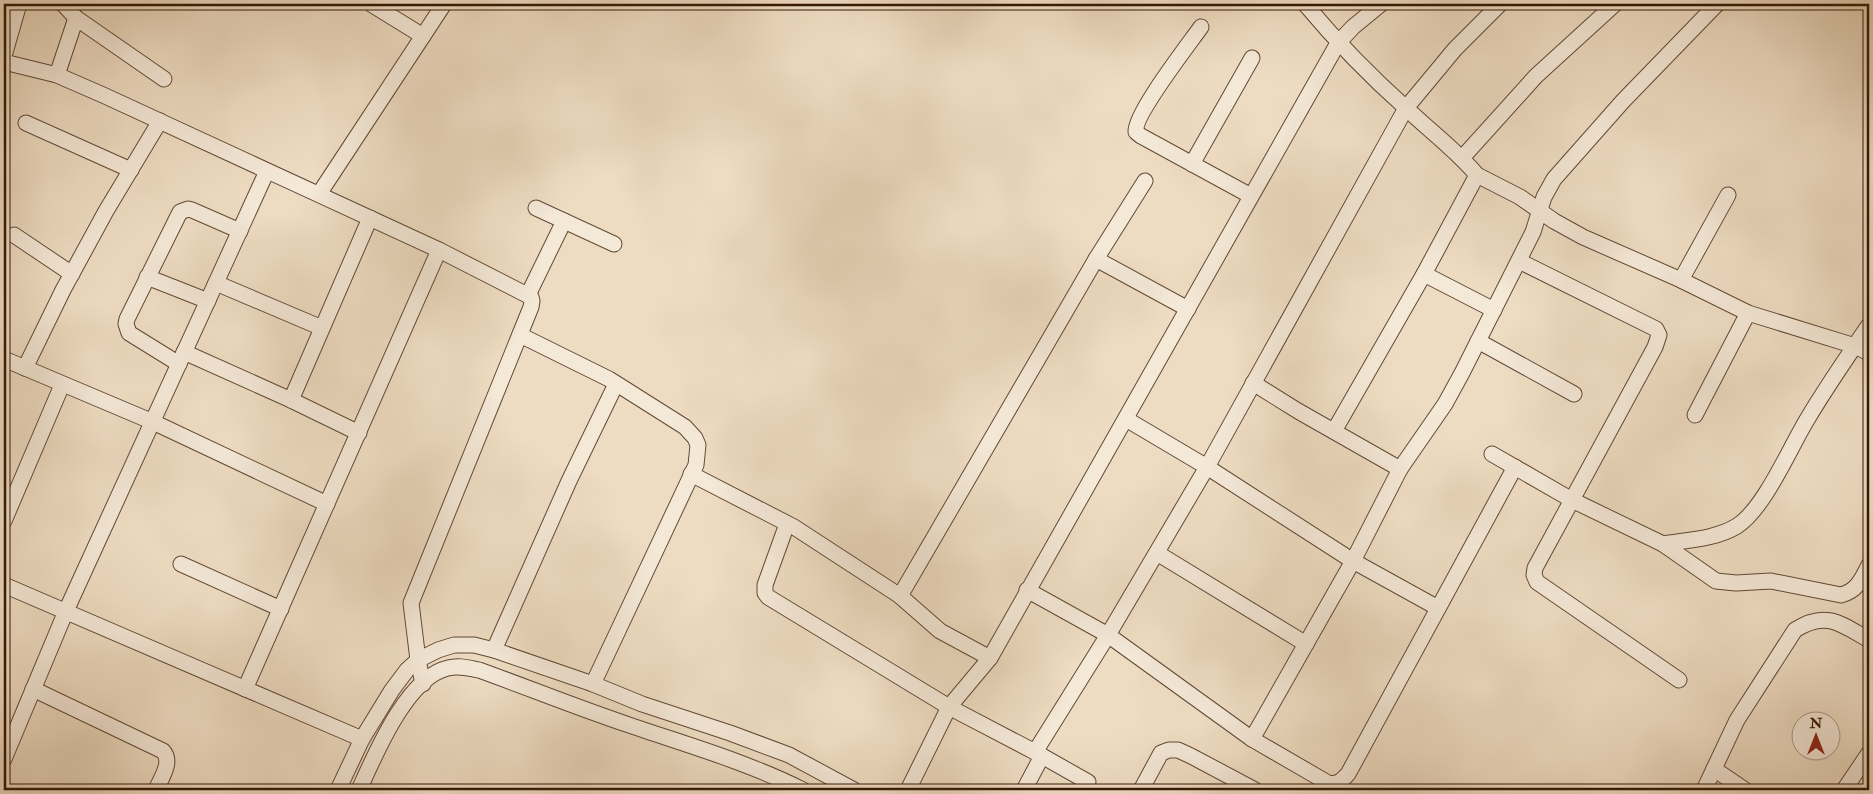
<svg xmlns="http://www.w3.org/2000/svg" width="1873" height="794" viewBox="0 0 1873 794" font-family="'IM FELL Double Pica',serif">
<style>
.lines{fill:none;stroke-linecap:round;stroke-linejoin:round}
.minor-casing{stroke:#624935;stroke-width:17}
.minor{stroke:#f4e8d7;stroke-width:15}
</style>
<rect width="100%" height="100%" fill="#eedcc2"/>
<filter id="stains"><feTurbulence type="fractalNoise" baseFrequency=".004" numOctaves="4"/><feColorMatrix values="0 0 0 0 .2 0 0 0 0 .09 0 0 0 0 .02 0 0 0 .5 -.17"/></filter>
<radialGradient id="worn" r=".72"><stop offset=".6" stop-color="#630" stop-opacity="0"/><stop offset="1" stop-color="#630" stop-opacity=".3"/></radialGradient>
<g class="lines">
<g class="minor-casing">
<g id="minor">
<polyline points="63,4 76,18 164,79"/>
<polyline points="371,4 423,36"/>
<path d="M1305 4C1336 41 1370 76 1407 109 1430 131 1456 150 1477 175L1424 274 1334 431"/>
<path d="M1201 27C1189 44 1133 116 1136 132L1141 136 1251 196"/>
<polyline points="4,56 19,4"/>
<polyline points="4,62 57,75 103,95 439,250 531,297 532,301 531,307 411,603 418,660 423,684"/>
<polyline points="57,75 76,18"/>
<polyline points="26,123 131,170"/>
<polyline points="1462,158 1536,76 1615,4"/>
<polyline points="1192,164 1252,58"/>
<polyline points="1477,175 1520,197 1554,221 1583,237 1681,280 1748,313 1855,346 1869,353"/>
<polyline points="319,194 444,4"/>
<polyline points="536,208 614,244"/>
<polyline points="14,235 72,274"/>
<polyline points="1096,259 1188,309"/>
<polyline points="1519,261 1656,329 1659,335 1655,347 1535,568 1534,575 1537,582 1679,680"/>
<polyline points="1424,274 1494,310"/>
<polyline points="147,277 208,301"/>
<polyline points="1681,280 1728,195"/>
<polyline points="216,283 322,328"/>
<polyline points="528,295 564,221"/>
<polyline points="520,335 609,379 685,427 695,438 698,445 696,465 593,684"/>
<polyline points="1478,341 1574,394"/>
<polyline points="184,352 291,400 359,433"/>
<polyline points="4,359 153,422 327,504"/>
<polyline points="179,364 129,333 126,324 127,319 180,212 188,209 192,210 240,231"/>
<polyline points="25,368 63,290 106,211 160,121"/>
<polyline points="291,400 370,218"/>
<polyline points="1695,415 1748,313"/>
<polyline points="1126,419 1207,467 1353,561 1438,608"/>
<path d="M1492 454 1572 500 1663 544 1716 581 1736 583 1771 581 1841 595C1857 591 1862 579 1869 565"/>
<polyline points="1400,469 1445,404 1462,373 1533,232 1544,197 1554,179 1623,101 1717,4"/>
<polyline points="691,474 794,527 900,596 940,631 990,658"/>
<polyline points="4,521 62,385"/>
<polyline points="787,524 765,585 765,593 768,597 949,707 1035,752 1108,635 1207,467 1406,108 1455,49 1500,4"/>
<path d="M1663 544C1688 540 1716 539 1737 526 1765 508 1790 447 1808 418 1827 386 1848 356 1869 325"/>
<polyline points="1157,553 1306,644"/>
<polyline points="181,564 281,609"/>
<polyline points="4,585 362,739"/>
<polyline points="1027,590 1108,635 1252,739 1353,561 1400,469 1298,411 1253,383"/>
<polyline points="900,596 1096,259 1145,181"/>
<polyline points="494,650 569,481 616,384"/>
<path d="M33 689 163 751C173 762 161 778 156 790"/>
<polyline points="245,689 439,250"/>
<path d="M1252 739 1328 783C1338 785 1341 781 1348 774L1515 467"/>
<polyline points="1035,752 1088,782"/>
<polyline points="4,759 66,611 267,171"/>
<polyline points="1714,769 1745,790"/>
<polyline points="338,790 362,739 392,690 407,670 418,660 438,650 454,645 474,645 494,650 593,684 642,704 730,733 789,755 854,790"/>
<path d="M359 790C375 755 407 677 448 668 459 665 468 668 479 670 529 688 578 708 629 725 687 745 747 762 803 790"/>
<polyline points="908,790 949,707 990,658 1338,43 1353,27 1381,4"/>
<polyline points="1024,790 1042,756"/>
<polyline points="1141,790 1161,753 1169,750 1178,750 1191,756 1255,790"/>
<path d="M1704 790 1737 720 1795 630C1826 610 1841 624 1869 640"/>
<polyline points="1844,790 1869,753"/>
</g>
</g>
<use href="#minor" class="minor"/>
</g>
<rect width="1873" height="794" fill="none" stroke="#eedcc2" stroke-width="20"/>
<rect x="5" y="5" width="1863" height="784" fill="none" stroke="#341806" stroke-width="2.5"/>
<rect x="10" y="10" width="1853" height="774" fill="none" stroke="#341806"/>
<g transform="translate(1816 736)"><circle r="24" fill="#f4e8d7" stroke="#a79583"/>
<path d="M0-4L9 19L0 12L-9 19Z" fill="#8f2418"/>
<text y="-8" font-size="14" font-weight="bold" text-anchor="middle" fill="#341806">N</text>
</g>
<rect width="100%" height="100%" filter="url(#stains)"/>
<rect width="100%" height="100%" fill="url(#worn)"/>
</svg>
